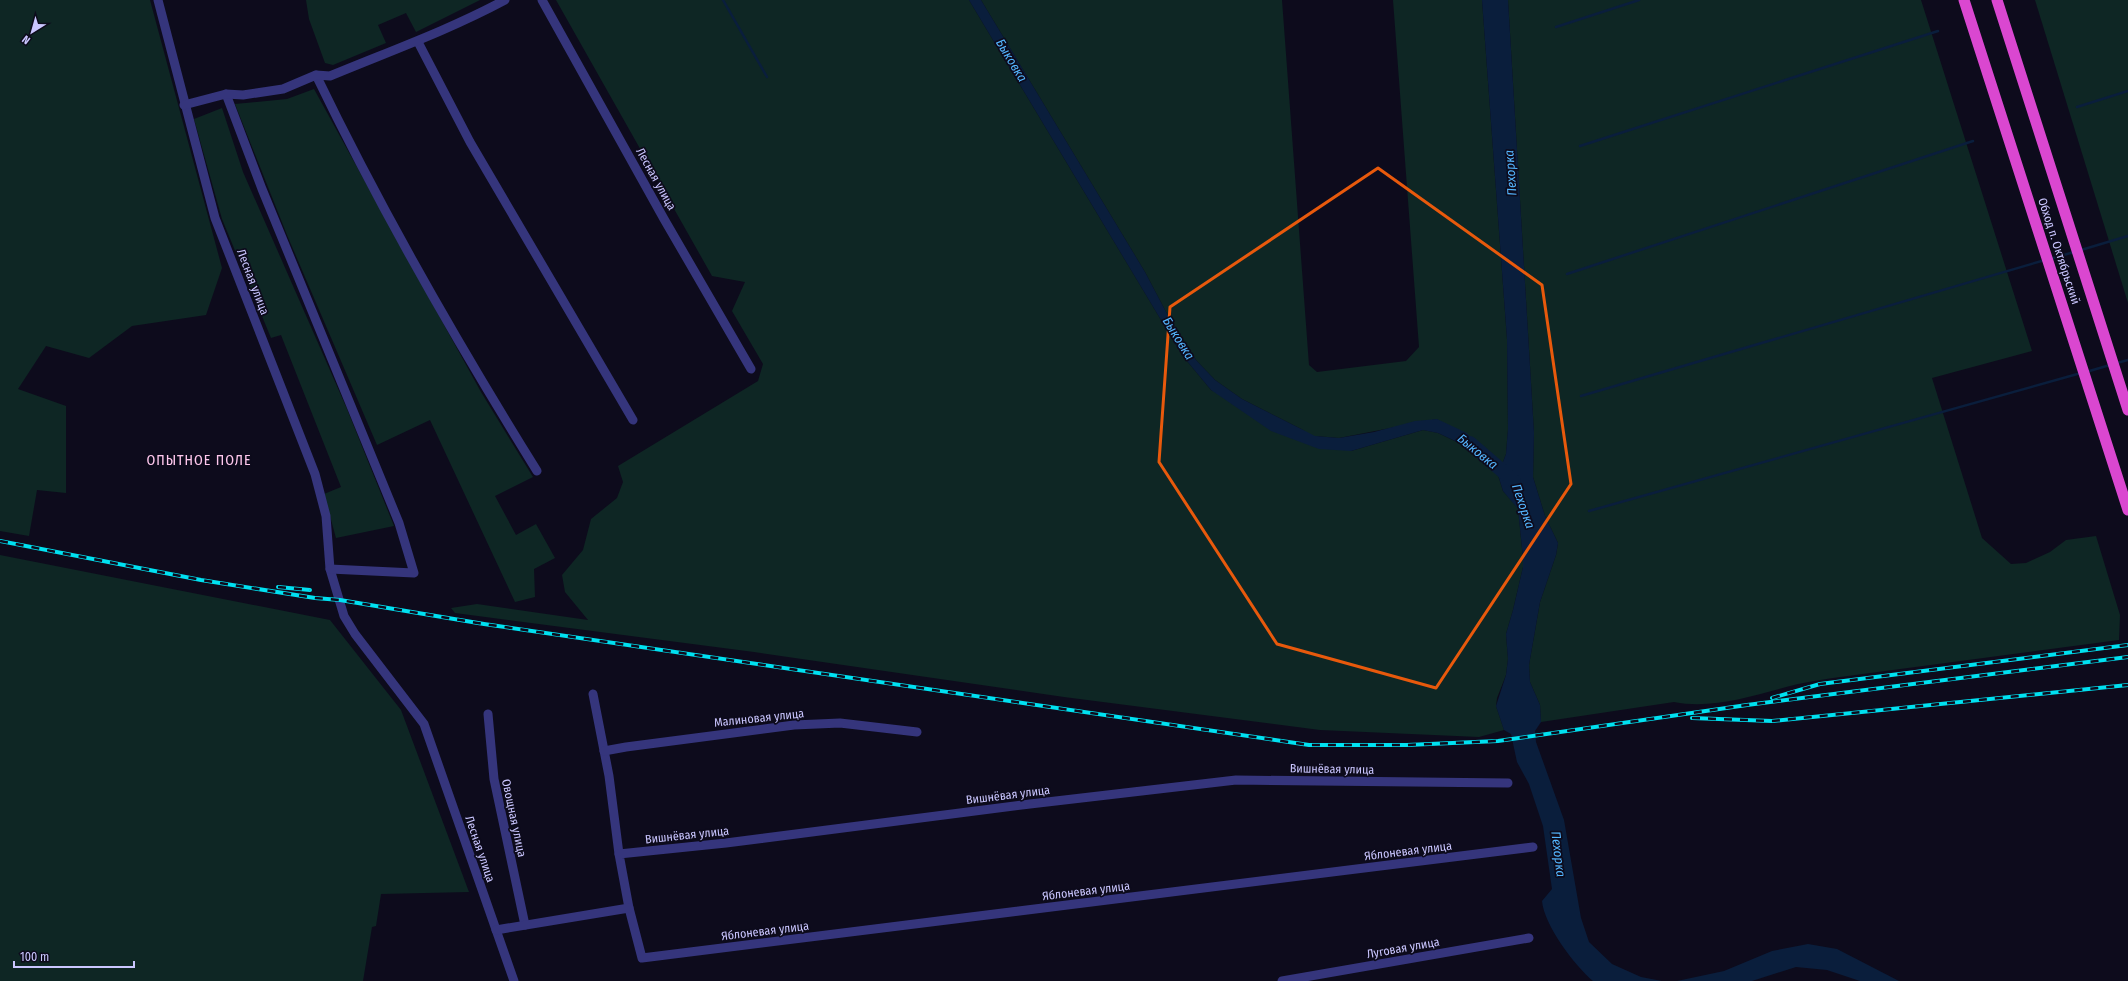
<svg xmlns="http://www.w3.org/2000/svg" width="2128" height="981" viewBox="0 0 2128 981" font-family="'Fira Sans Condensed',sans-serif">
<style>
.green{fill:#0e2624}
.water{fill:#0a1e3c}
.lines{fill:none;stroke-linecap:round;stroke-linejoin:round}
.stream{stroke:#0a1e3c;stroke-width:2.5}
.river{stroke:#0a1e3c;stroke-width:14}
.minor{stroke:#35357c;stroke-width:9}
.trunk{stroke:#da47d0;stroke-width:11}
.rail-casing{stroke:#00e1f1;stroke-width:4}
.rail{stroke:#0d0b1c;stroke-width:2.5;stroke-dasharray:8;stroke-linecap:butt}
.marked{fill:none;stroke:#e8590c;stroke-width:3;stroke-linejoin:round}
.labels{text-anchor:middle;stroke-width:3.5;stroke-linejoin:round;paint-order:stroke}
.street-label{font-size:12px;fill:#cac6ff;stroke:#0d0b1c}
.water-label{font-size:13px;font-style:italic;fill:#54b6ff;stroke:#0d0b1c}
.quarter-label{font-size:14px;letter-spacing:1px;fill:#ffc8ed;stroke:#0d0b1c}
</style>
<rect width="100%" height="100%" fill="#0d0b1c"/>
<g class="green">
<polygon points="0,0 150,0 222,268 206,315 132,326 89,358 46,346 18,389 66,406 66,493 37,490 29,536 0,531"/>
<polygon points="306,0 480,0 416,32 406,13 378,25 386,43 333,65 325,63 309,19"/>
<polygon points="556,0 969,0 1182,355 1211,390 1351,451 1423,430 1438,433 1484,455 1437,419 1339,438 1315,436 1242,399 1215,380 1196,360 1175,329 1145,272 981,0 1282,0 1309,365 1317,372 1406,361 1419,347 1393,0 1482,0 1507,339 1508,429 1506,454 1498,475 1503,491 1518,508 1523,558 1523,567 1513,610 1506,634 1508,659 1506,675 1497,698 1496,706 1504,730 1479,737 1320,730 1064,697 754,652 455,613 451,608 477,604 588,620 565,592 562,575 583,550 591,519 617,498 623,482 618,466 758,381 763,364 732,311 745,282 712,276"/>
<path d="M1508 0H1921L2032 351 1932 378 1982 538 2011 564 2026 563 2050 552 2066 540 2096 536 2120 615 2119 640 1840 677C1826 679 1812 681 1798 684 1758 694 1715 710 1674 702L1541 722 1540 705 1530 682 1529 665 1540 602 1556 555 1558 543 1545 516 1533 477 1534 433Z"/>
<polygon points="2035,0 2128,0 2128,303"/>
<polygon points="314,89 481,392 533,477 495,496 516,535 536,524 555,558 534,569 535,597 515,602 430,420 377,445 287,235 235,104 287,99"/>
<polygon points="222,108 243,172 347,409 394,526 336,538 324,494 341,487 281,335 271,338 222,219 194,119"/>
<polygon points="0,555 330,620 401,710 469,892 381,894 376,926 372,927 363,981 0,981"/>
</g>
<g class="water">
<polygon points="969,0 981,0 1145,272 1175,329 1196,360 1215,380 1242,399 1315,436 1339,438 1374,432 1415,421 1437,419 1467,433 1485,455 1438,433 1423,430 1351,451 1319,449 1271,431 1211,390 1182,355"/>
<path d="M1482 0H1508L1534 433 1533 477 1545 516 1558 543 1556 555 1540 602 1529 665 1530 682 1540 705 1541 722 1535 731 1536 742 1564 820 1581 918 1589 942 1612 964 1641 977 1662 981H1593C1575 966 1544 925 1542 901L1552 889 1543 826 1529 784 1517 762 1511 734 1504 730 1496 706 1506 675 1508 659 1506 634 1513 610 1523 567V558L1518 509 1503 491 1498 475 1506 454 1508 429 1507 339Z"/>
<polygon points="1808,944 1837,949 1899,981 1860,981 1827,970 1796,967 1752,981 1677,981 1724,971 1772,951"/>
</g>
<g class="lines">
<g class="stream">
<polyline points="723,0 767,77"/>
<polyline points="1556,27 1639,0"/>
<polyline points="2077,107 2128,91"/>
<polyline points="1580,146 1938,31"/>
<polyline points="2081,250 2128,236"/>
<polyline points="2050,259 2074,252"/>
<polyline points="1567,274 1973,141"/>
<polyline points="2117,363 2128,360"/>
<polyline points="2086,372 2110,365"/>
<polyline points="1581,396 2045,260"/>
<polyline points="1589,511 2081,373"/>
</g>
<polyline class="river" points="1470,443 1514,481"/>
<g class="minor">
<polyline points="158,0 215,218 315,474 326,516 330,569 344,616 355,634 424,724 514,981"/>
<polyline points="542,0 664,219 751,369"/>
<polyline points="418,42 470,142 633,420"/>
<path d="M316 75C381 210 458 344 537 471"/>
<polyline points="226,94 262,189 399,523 414,573 330,569"/>
<path d="M184 105 226 94 243 95 283 89 316 75 330 76C390 51 447 31 505 0"/>
<polyline points="593,694 609,776 619,854"/>
<polyline points="488,714 494,779 525,925"/>
<polyline points="604,751 626,747 794,725 840,723 917,732"/>
<polyline points="1508,783 1236,780 1030,804 726,843 619,854 629,908 642,958 1533,847"/>
<polyline points="496,930 629,908"/>
<polyline points="1282,981 1529,938"/>
</g>
<g class="trunk">
<polyline points="1964,0 2128,510"/>
<polyline points="1997,0 2128,410"/>
</g>
<g class="rail-casing">
<g id="rail">
<polyline points="0,541 201,580 315,598 340,600 484,624 1309,745 1407,745 1498,741 1747,705 2128,657"/>
<polyline points="278,587 310,590"/>
<polyline points="1772,698 1820,684 2128,645"/>
<polyline points="1692,718 1772,721 2128,685"/>
</g>
</g>
<use href="#rail" class="rail"/>
</g>
<path class="marked" d="M1378 168 1542 285 1571 484 1436 688 1277 644 1159 462 1170 307Z"/>
<g class="labels">
<g class="street-label">
<text transform="translate(656 179) rotate(61)" y="4">Лесная улица</text>
<text transform="translate(2059 251) rotate(72)" y="4">Обход п. Октябрьский</text>
<text transform="translate(253 282) rotate(69)" y="4">Лесная улица</text>
<text transform="translate(759 718) rotate(-6)" y="4">Малиновая улица</text>
<text transform="translate(1332 769) rotate(1)" y="4">Вишнёвая улица</text>
<text transform="translate(1008 795) rotate(-7)" y="4">Вишнёвая улица</text>
<text transform="translate(514 818) rotate(78)" y="4">Овощная улица</text>
<text transform="translate(687 835) rotate(-6)" y="4">Вишнёвая улица</text>
<text transform="translate(480 849) rotate(71)" y="4">Лесная улица</text>
<text transform="translate(1408 851) rotate(-7)" y="4">Яблоневая улица</text>
<text transform="translate(1086 891) rotate(-7)" y="4">Яблоневая улица</text>
<text transform="translate(765 931) rotate(-7)" y="4">Яблоневая улица</text>
<text transform="translate(1403 948) rotate(-10)" y="4">Луговая улица</text>
</g>
<g class="water-label">
<text transform="translate(1012 60) rotate(59)" y="5">Быковка</text>
<text transform="translate(1510 173) rotate(-94)" y="5">Пехорка</text>
<text transform="translate(1179 338) rotate(58)" y="5">Быковка</text>
<text transform="translate(1478 451) rotate(39)" y="5">Быковка</text>
<text transform="translate(1524 506) rotate(71)" y="5">Пехорка</text>
<text transform="translate(1559 854) rotate(83)" y="5">Пехорка</text>
</g>
<g class="quarter-label">
<text x="199" y="465">ОПЫТНОЕ ПОЛЕ</text>
</g>
</g>
<g transform="translate(32 32) rotate(217)" stroke="#0d0b1c" stroke-width="3" paint-order="stroke">
<path d="M0-3L7 15L0 10L-7 15Z" fill="#cac6ff"/>
<text y="-6" font-size="11" font-weight="bold" text-anchor="middle" fill="#cac6ff">N</text>
</g>
<path d="M14 961v6h120v-6" fill="none" stroke="#cac6ff" stroke-width="2"/>
<text x="20" y="961" font-size="12" fill="#cac6ff" stroke="#0d0b1c" stroke-width="3" paint-order="stroke">100 m</text>
</svg>
